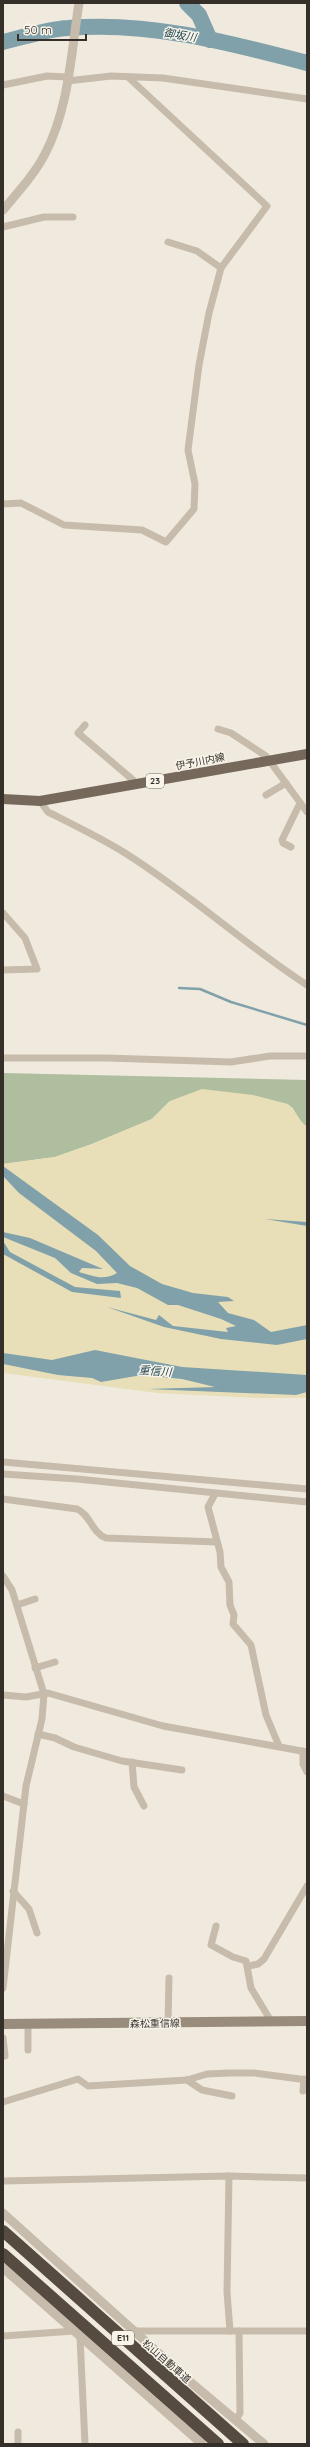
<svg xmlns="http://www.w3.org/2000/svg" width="310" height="2447" viewBox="0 0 310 2447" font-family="Quicksand,'Noto Sans JP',sans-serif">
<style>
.green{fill:#aebe9f}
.sand{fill:#e8dfb8}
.water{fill:#80a1aa}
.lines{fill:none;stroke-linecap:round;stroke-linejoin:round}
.stream{stroke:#80a1aa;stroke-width:2.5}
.river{stroke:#80a1aa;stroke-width:16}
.minor{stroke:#c7bcab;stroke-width:7}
.tertiary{stroke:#c7bcab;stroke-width:9}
.secondary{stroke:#9a8c7d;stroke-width:10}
.primary{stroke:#76695c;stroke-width:10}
.motorway{stroke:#554b41;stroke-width:12}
.labels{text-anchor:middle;stroke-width:3;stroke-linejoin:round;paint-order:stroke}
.shield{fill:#f8f4ea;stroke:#706a63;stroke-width:1}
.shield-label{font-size:9px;font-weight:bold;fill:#352f29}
.street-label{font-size:10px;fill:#352f29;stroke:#f8f4ea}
.water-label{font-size:11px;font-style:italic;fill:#234853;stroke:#f8f4ea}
</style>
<rect width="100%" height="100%" fill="#f0eade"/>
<polygon class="green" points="3,1073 307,1080 307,1127 300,1121 292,1107 170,1101 152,1119 92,1144 55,1157 3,1164"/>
<path class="sand" d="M202 1089 253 1095 288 1104C296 1110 298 1120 307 1127V1398H258L157 1393 3 1373V1164L55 1157 92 1144 152 1119 170 1101Z"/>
<g class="water">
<path d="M3 1166 98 1235 130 1266 162 1284 193 1293 228 1297 234 1301 218 1302 228 1313 254 1320 271 1332 307 1325V1339L277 1345 221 1339 164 1327 107 1307 156 1320 159 1315 173 1326 228 1332 226 1328 236 1326 221 1319 178 1305H168L137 1288 117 1283 97 1284 71 1273 55 1258 3 1237V1232L30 1238 103 1269 82 1268 79 1272C93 1276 104 1281 117 1273L96 1251 19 1193 3 1176Z"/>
<polygon points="265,1219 307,1222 307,1226"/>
<polygon points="3,1241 10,1252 75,1287 120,1291 121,1298 72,1292 3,1254"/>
<polygon points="95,1350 182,1367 307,1375 307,1392 296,1395 148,1389 215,1387 182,1379 142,1375 101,1382 92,1378 58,1375 3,1364 3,1353 52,1360"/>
</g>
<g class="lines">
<polyline class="stream" points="179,988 200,989 231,1002 307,1025"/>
<g class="river">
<polyline points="187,3 199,15 210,40"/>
<path d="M3 42C24 37 47 29 68 28 149 21 230 43 307 63"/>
</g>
<g class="minor">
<polyline points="67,81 111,76 163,78 307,99"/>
<polyline points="3,85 47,76 67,77"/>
<polyline points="3,227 44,217 73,217"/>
<polyline points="168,242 197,251 221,268"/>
<polyline points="3,504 21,503 64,525 142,530 166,542 194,509 195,484 188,450 199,365 209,313 221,268 267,206 128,77"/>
<polyline points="85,725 78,733 133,780 134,785"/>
<polyline points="218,729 231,733 266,756 307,812"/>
<polyline points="266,795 286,783"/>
<path d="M40 801 48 812C74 825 101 838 125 853 189 893 244 944 307 985"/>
<polyline points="291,847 283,843 282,840 300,803"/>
<polyline points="3,913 25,938 37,969 3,970"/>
<polyline points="3,1058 107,1058 231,1062 270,1056 307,1056"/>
<polyline points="3,1462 307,1489"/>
<polyline points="3,1474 77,1479 307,1502"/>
<polyline points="215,1494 208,1507 220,1552 221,1567 229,1582 230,1605 234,1615 233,1624 251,1645 266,1715 279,1746"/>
<path d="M3 1499 77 1509C90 1514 92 1533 106 1538L217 1542"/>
<polyline points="3,1576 12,1590 44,1694 42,1719 26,1786 3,1988"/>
<polyline points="17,1605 35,1599"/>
<polyline points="35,1668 55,1662"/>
<polyline points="3,1695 26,1697 48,1693 163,1726 307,1752"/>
<polyline points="38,1734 55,1738 74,1747 122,1761 182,1770"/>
<polyline points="303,1751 303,1764 307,1772"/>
<polyline points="132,1762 134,1787 144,1806"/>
<polyline points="3,1796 24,1804"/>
<polyline points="13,1891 29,1909 37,1933"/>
<polyline points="216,1926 211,1945 233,1957 246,1961 251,1988 271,2021"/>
<polyline points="249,1966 258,1964 264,1959 307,1886"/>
<polyline points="168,2022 169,1978"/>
<polyline points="28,2024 28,2050"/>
<polyline points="3,2038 5,2056"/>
<polyline points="187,2080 202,2090 232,2096"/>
<polyline points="303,2091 304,2079"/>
<polyline points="3,2102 78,2079 88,2086 187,2080 207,2074 229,2073 254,2073 307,2080"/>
<polyline points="229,2176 227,2292 230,2331"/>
<polyline points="3,2181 229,2176 307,2178"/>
<polyline points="133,2331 307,2331"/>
<polyline points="3,2336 74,2331"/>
<polyline points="80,2337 85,2444"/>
<polyline points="236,2420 240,2413 239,2331"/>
<polyline points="18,2444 18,2432"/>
</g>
<g class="tertiary">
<path d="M3 210C18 192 34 175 45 154 69 108 71 53 79 3"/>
<polyline points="3,2213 194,2385 264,2444"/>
<polyline points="3,2268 202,2444"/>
</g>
<polyline class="secondary" points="3,2024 307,2021"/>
<polyline class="primary" points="3,799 40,801 307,754"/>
<g class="motorway">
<polyline points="3,2231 243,2444"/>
<polyline points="3,2254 218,2444"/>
</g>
</g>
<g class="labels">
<g class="shield">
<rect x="146" y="774" width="18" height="14" rx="3"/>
<rect x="112" y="2331" width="22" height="14" rx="3"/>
</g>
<g class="shield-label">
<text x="155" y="784">23</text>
<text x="123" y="2341">E11</text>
</g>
<g class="street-label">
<text transform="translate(200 761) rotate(-11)" y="4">伊予川内線</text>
<text transform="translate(155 2023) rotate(-1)" y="4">森松重信線</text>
<text transform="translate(167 2361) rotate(41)" y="4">松山自動車道</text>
</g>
<g class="water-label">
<text transform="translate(180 35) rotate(9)" y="4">御坂川</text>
<text transform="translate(155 1371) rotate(4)" y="4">重信川</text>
</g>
</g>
<rect width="310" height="2447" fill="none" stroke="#352f29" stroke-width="8"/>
<path d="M18 34v6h68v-6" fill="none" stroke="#352f29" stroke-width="2"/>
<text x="24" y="34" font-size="12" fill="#352f29" stroke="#f8f4ea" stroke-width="3" paint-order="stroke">50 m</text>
</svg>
